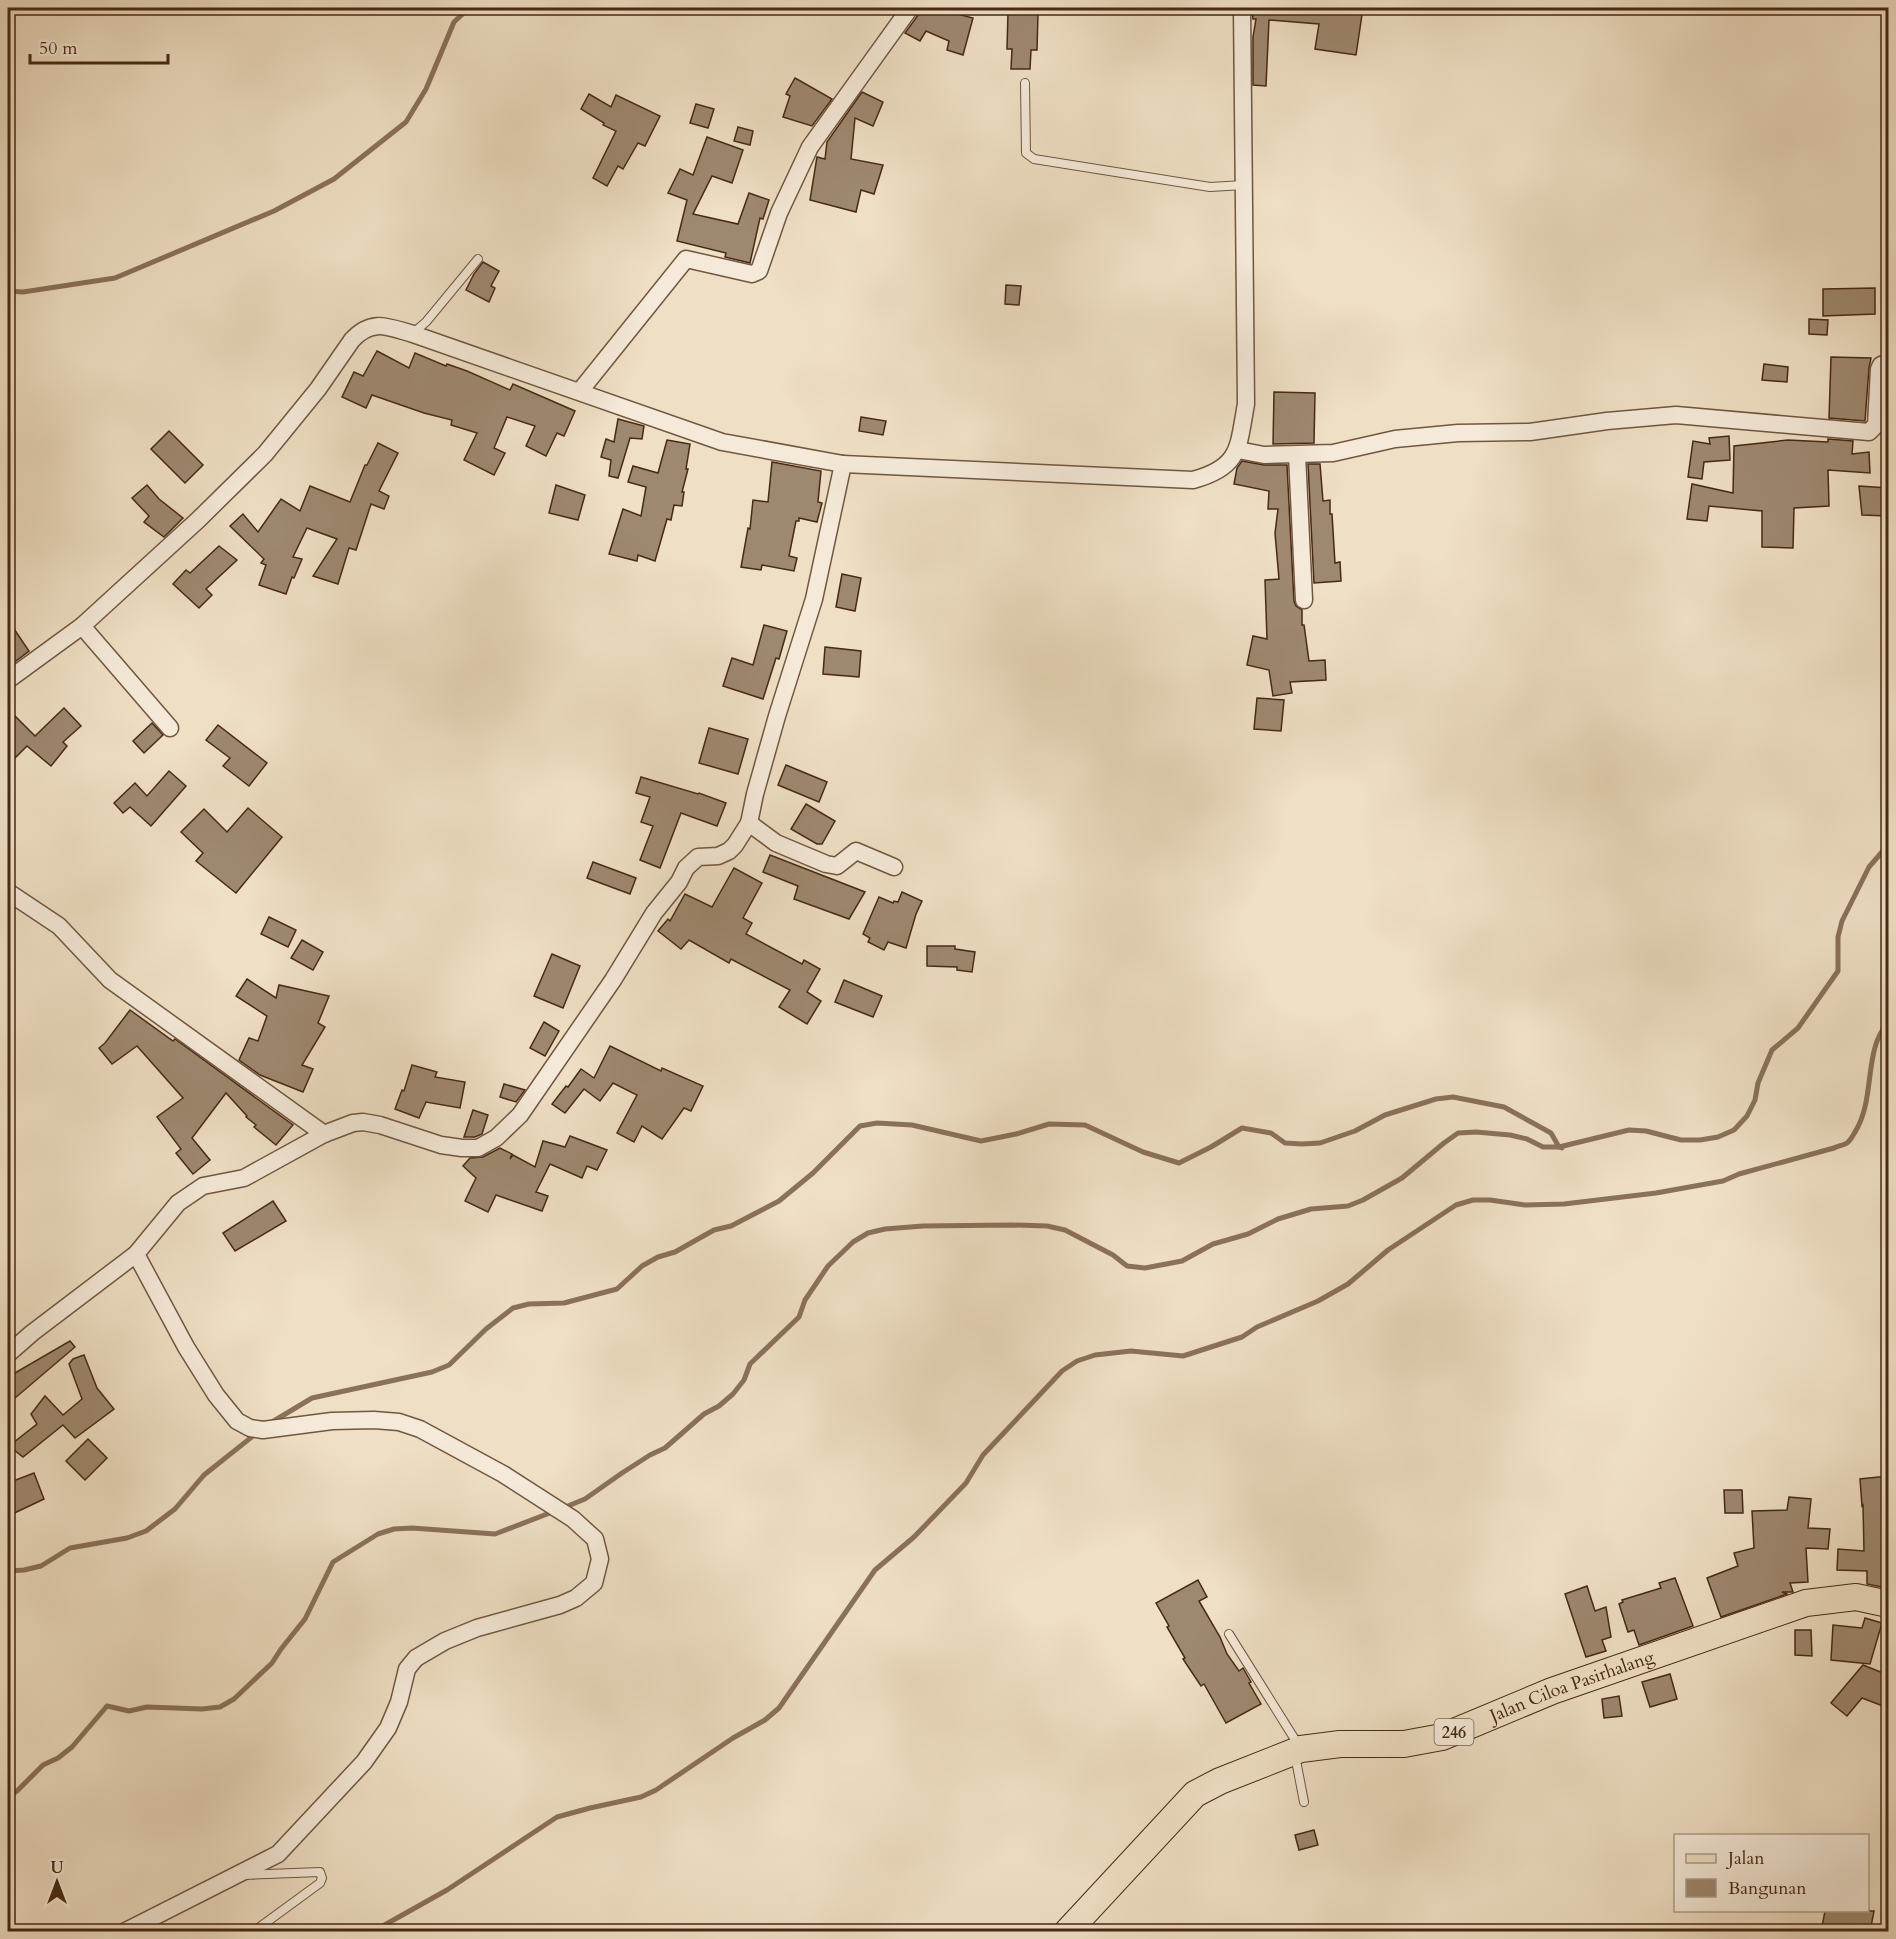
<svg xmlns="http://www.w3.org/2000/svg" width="1896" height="1939" viewBox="0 0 1896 1939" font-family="Cardo,serif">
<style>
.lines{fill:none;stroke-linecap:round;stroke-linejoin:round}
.stream{stroke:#8a715a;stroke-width:5}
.building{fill:#9e8870;stroke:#472914;stroke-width:1.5}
.service-casing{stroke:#715640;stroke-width:10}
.minor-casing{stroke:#715640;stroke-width:19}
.primary-casing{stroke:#472914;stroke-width:28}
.service{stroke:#f5ead9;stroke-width:8}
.minor{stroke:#f5ead9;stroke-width:16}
.primary{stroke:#efdfc4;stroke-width:26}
.labels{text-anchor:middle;stroke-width:4.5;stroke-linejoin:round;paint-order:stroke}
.shield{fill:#f5ead9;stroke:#7b634f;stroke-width:1.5}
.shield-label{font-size:16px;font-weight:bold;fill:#472914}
.street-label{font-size:18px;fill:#472914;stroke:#f5ead9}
</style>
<rect width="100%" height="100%" fill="#efdfc4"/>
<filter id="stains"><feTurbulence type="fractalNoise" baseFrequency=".00333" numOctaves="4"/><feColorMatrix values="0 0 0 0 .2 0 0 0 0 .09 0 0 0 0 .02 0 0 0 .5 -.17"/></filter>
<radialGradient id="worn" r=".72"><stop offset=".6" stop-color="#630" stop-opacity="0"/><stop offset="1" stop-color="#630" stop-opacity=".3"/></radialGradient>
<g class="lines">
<g class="stream">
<polyline points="8,291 23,292 115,278 274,211 334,179 406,122 426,89 454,22 469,8"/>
<polyline points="267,1425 312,1398 432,1372 449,1365 486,1329 513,1308 529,1304 564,1303 617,1289 642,1266 658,1257 675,1252 714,1230 731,1226 779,1201 813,1173 860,1126 877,1123 912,1125 981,1141 1016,1134 1049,1124 1085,1125 1143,1152 1179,1163 1211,1147 1242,1128 1271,1133 1285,1143 1302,1144 1320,1143 1355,1131 1385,1115 1436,1099 1453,1097 1504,1107 1551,1133 1559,1147 1562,1148"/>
<polyline points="563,1508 585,1499 622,1473 650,1455 665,1448 704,1414 719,1406 733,1394 744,1380 750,1364 799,1317 805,1300 828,1266 853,1242 868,1233 885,1229 923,1226 1012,1225 1047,1226 1065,1230 1113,1255 1127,1266 1145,1268 1182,1261 1213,1244 1248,1234 1278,1219 1311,1209 1348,1206 1363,1200 1402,1178 1444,1143 1458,1133 1476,1132 1510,1135 1527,1139 1543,1147 1559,1147 1629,1130 1646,1131 1681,1140 1700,1140 1718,1137 1734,1130 1747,1116 1755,1100 1758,1083 1772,1050 1798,1028 1838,971 1838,937 1842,921 1869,867 1888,845"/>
<polyline points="8,1571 24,1570 41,1566 70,1548 127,1538 146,1531 175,1509 204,1475 258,1432"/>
<polyline points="8,1797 17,1791 43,1765 58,1758 72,1747 107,1706 129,1711 147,1707 202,1709 220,1707 234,1699 272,1663 281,1649 305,1619 333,1562 378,1534 394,1529 412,1528 495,1534 555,1511"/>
<path d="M372 1932 447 1890 557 1817 590 1808 641 1797 656 1790 733 1738 765 1720 779 1708 788 1695 875 1570 914 1537 966 1483 983 1455 1062 1371 1077 1361 1095 1355 1131 1351 1183 1356 1242 1337 1257 1327 1318 1301 1348 1284 1388 1250 1456 1205 1473 1200H1490L1525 1205 1564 1204 1656 1193 1723 1181 1739 1174 1834 1148C1838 1146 1844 1145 1847 1143 1851 1140 1853 1135 1855 1132 1876 1099 1863 1049 1888 1023"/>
</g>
</g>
<g class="building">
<polygon points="920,8 955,8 953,13 973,18 963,55 947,50 949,41 926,31 920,41 905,33 919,14"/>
<polygon points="1252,8 1363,8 1356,55 1315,49 1319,24 1269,20 1266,86 1253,85 1253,37 1256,19 1253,19"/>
<polygon points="1008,12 1038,14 1037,50 1031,50 1030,69 1011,69 1012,49 1007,49"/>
<polygon points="795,78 832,99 812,126 783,117 790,96 786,94"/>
<polygon points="862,92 883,102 873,126 855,118 851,159 883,165 874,194 861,190 856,212 810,200 817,157 825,159 827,142"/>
<polygon points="589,94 611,107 616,95 660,116 645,146 638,143 623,169 618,166 607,186 593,178 616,131 603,125 604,123 581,109"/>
<polygon points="696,104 714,109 708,128 690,123"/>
<polygon points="738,127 753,131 750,145 734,141"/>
<polygon points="707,137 743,150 732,183 712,176 693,214 738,224 749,193 769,200 763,219 760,218 750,263 725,257 726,253 677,241 687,200 668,193 680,169 693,175"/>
<polygon points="483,262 499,271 491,286 495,288 489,302 466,290 474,274"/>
<polygon points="1006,285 1021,286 1019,305 1005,304"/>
<polygon points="1875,288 1875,314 1823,316 1823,289"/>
<polygon points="1809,319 1828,320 1827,335 1809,334"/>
<polygon points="377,351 409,368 415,353 446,366 447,364 467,371 510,390 513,384 575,411 564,436 557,433 546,456 526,446 535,426 507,417 494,448 505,453 494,475 464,460 477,433 451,425 452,420 424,413 372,395 366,408 342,397 354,372 363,376"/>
<polygon points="1831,357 1871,358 1869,368 1865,421 1829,418"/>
<polygon points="1764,364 1788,367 1787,382 1762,380"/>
<polygon points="1274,392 1315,393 1314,443 1273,444"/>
<polygon points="861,417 886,421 883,435 859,431"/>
<polygon points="618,419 644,426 642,439 630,438 618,478 609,476 611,460 601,457 606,439 614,442"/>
<polygon points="169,431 203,465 185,483 151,449"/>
<polygon points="1729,436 1730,460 1704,462 1702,479 1688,477 1693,441 1710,444 1709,438"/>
<polygon points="1828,439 1853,441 1852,454 1869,452 1870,473 1828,470 1829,506 1794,508 1793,548 1762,547 1762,511 1709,506 1707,521 1687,519 1692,484 1733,493 1734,446 1788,440 1828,442"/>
<polygon points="667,440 690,444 686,469 688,469 682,492 684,492 682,506 674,505 671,520 667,519 655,561 638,555 637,561 609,554 623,509 641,516 646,487 628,482 633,466 658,473"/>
<polygon points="378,443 398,453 379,491 389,496 384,509 371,504 356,550 349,548 338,584 313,576 337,539 307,528 293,557 302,559 294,578 292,577 286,594 259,585 266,565 261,563 264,559 230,526 243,514 258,532 281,499 300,511 310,486 350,502 365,465 367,465"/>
<polygon points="1242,461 1264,465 1287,465 1294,601 1296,606 1302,610 1302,625 1304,625 1309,661 1325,660 1326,680 1290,682 1292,693 1273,696 1269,670 1247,665 1253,636 1267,639 1265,580 1279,579 1275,533 1278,509 1268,509 1269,491 1234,484 1237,468"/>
<polygon points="772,462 821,471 818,502 822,503 817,522 799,518 799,521 796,521 789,556 797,558 794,571 762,565 761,570 741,567 748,528 750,529 753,500 768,502"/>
<polygon points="1308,464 1320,464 1323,501 1330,500 1330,514 1332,514 1335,563 1340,562 1341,581 1314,583"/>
<polygon points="147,485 159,499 183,518 164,537 144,522 149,516 132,498"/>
<polygon points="556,485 585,495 578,520 549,513"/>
<polygon points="1859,486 1888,488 1888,516 1862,515"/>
<polygon points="219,546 237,560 206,589 212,595 199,608 173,584 186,570 190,573"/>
<polygon points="842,574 861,578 855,611 836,607"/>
<polygon points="8,620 29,651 8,667"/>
<polygon points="764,625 787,631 779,659 776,658 763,699 723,686 732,658 753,665"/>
<polygon points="825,647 861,651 859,677 823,674"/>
<polygon points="1257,698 1284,700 1281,731 1254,729"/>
<polygon points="64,708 81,726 63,742 67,746 51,766 27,746 8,765 8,709 35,736"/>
<polygon points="152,723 163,735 144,753 133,741"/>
<polygon points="218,725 267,763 249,786 223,766 230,758 206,740"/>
<polygon points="709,728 748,739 738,774 699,763"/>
<polygon points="786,765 827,782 819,802 778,785"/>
<polygon points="169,771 186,786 151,826 130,807 123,813 114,803 135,783 147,796"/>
<polygon points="641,777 698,794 699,793 726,803 717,826 681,813 660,868 640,860 653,826 641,822 650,797 636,793"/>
<polygon points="806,804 835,821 822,844 817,844 791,829"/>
<polygon points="248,808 282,837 236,893 196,861 203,853 181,832 204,809 227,832"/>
<polygon points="770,855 865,892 849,919 794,899 798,886 763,872"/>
<polygon points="593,862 636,878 630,894 587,878"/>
<polygon points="734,868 762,883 743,918 752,923 746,934 802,964 804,960 820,969 807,992 821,1001 807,1024 779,1007 790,990 731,959 729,963 689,940 681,949 658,931 668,919 670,921 685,894 712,907"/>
<polygon points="902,892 922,901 916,914 906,948 888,942 884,950 868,942 870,938 863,934 879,897 893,903 894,901 898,902"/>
<polygon points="269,917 296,930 288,947 261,934"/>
<polygon points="302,940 323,952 313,970 291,958"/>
<polygon points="927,946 955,946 955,949 975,952 972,972 957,970 957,967 927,966"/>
<polygon points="552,954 580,966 563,1008 534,996"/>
<polygon points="247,979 276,998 279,985 329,996 318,1023 325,1027 302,1065 313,1069 303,1092 260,1075 239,1060 249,1038 258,1041 267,1016 236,996"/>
<polygon points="844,980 882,996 873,1017 835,1002"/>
<polygon points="130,1010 173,1041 175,1039 293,1125 276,1145 254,1127 256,1125 246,1117 247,1116 226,1093 192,1138 210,1160 193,1174 176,1153 181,1149 157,1117 183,1098 137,1046 112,1064 99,1048 105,1043"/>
<polygon points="544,1022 559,1031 545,1056 530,1048"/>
<polygon points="610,1046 661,1071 662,1068 703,1086 691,1111 684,1108 662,1139 642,1126 634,1142 617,1133 637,1095 613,1083 600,1101 584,1089 565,1113 552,1104 566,1086 568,1087 581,1069 594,1078"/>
<polygon points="412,1065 437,1072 435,1077 465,1082 460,1108 426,1102 419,1118 395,1109 402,1090 404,1091"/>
<polygon points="504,1084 525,1090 516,1102 500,1097"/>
<polygon points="473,1110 488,1115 482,1134 475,1137 464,1137"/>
<polygon points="570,1136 607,1150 597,1170 587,1166 582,1178 550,1164 536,1192 548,1196 542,1211 496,1195 488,1212 465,1201 476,1178 463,1166 470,1158 483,1157 500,1148 512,1154 510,1159 513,1155 535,1167 543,1141 565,1147"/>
<polygon points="273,1201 286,1221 235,1251 223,1233"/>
<polygon points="70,1341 75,1347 8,1404 8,1377"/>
<polygon points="84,1355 97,1388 114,1409 75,1438 63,1425 23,1457 9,1446 37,1424 31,1414 45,1396 63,1415 82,1399 69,1364 73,1359"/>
<polygon points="88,1439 107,1458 85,1480 66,1461"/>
<polygon points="34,1473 44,1499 8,1516 8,1483"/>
<polygon points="1888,1476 1888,1503 1884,1504 1886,1588 1867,1584 1867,1571 1837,1570 1838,1549 1864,1551 1863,1505 1862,1506 1860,1479"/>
<polygon points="1724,1490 1742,1490 1743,1513 1725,1513"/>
<polygon points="1789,1497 1811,1499 1808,1528 1830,1529 1828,1549 1806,1548 1808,1582 1790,1583 1793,1592 1782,1592 1787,1594 1721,1617 1707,1578 1738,1566 1734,1553 1754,1548 1752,1511 1787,1510"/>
<polygon points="1675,1578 1693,1626 1639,1645 1634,1630 1628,1632 1619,1604 1623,1602 1622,1600 1661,1588 1659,1583"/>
<polygon points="1198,1580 1207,1597 1199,1601 1220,1637 1227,1654 1239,1671 1243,1668 1251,1682 1249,1683 1261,1704 1226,1723 1204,1684 1201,1686 1183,1659 1185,1658 1167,1627 1169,1626 1156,1603"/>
<polygon points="1587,1586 1595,1611 1606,1607 1611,1637 1602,1640 1606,1651 1586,1657 1565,1594"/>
<polygon points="1865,1618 1882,1623 1870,1664 1831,1660 1833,1625 1862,1628"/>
<polygon points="1795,1630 1811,1630 1812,1656 1795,1655"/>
<polygon points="1863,1665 1888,1675 1888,1690 1883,1706 1862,1698 1847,1716 1831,1703"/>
<polygon points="1670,1674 1677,1699 1650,1707 1642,1682"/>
<polygon points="1619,1696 1622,1716 1604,1718 1602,1699"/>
<polygon points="1314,1830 1318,1845 1299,1850 1295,1835"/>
<polygon points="1825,1911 1874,1911 1870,1932 1821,1932"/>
</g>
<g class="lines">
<g class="service-casing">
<g id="service">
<polyline points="1025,83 1026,153 1034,159 1210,187 1244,185"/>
<polyline points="413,333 426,322 478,259"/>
<polyline points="1229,1634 1299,1746"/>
<polyline points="1295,1755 1304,1802"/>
<polyline points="244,1875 320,1872 322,1878 320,1883 253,1932"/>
</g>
</g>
<g class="minor-casing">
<g id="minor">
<polyline points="580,391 686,259 752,274 759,271 779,213 810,147 910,8"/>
<polyline points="1238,450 1264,455 1333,453 1395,439 1458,433 1530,432 1607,421 1676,415 1869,432 1876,425 1879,369 1881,365 1888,362"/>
<polyline points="1297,455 1304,600"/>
<polyline points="82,626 170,728"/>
<path d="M8 680 82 626 198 520 265 454 318 389 352 340C372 318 388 327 413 334L722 442 843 464 1193 480C1241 467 1238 447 1246 404L1242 8"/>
<polyline points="749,823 776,843 826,864 837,866 856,851 894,867"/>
<polyline points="8,892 59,926 110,980 324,1134"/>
<polyline points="8,1354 32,1333 136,1254"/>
<polyline points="124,1932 278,1854 364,1762 388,1728 399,1702 407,1669 416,1658 445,1641 477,1628 560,1605 576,1598 594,1583 600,1559 595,1539 573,1519 503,1474 420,1429 399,1422 374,1420 332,1421 263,1430 250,1428 237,1421 216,1395 186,1347 136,1254 178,1203 203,1186 244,1178 324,1134 353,1123 363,1122 380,1125 441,1145 462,1148 478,1148 496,1138 520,1115 613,980 654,913 679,882 686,868 698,857 718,856 729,851 735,845 749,823 755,794 777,716 814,599 843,464"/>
</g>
</g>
<g class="primary-casing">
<g id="primary">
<path id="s1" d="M1067 1932 1195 1794 1220 1781 1301 1749 1340 1744H1404L1442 1737 1552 1691 1806 1603 1856 1597 1888 1604"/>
</g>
</g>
<use href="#service" class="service"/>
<use href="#minor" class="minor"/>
<use href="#primary" class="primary"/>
</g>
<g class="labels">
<rect class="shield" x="1434.5" y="1719" width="39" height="26" rx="4.5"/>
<g class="shield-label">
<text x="1454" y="1738">246</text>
</g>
<g class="street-label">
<text dy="6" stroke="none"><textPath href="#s1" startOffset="585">Jalan Ciloa Pasirhalang</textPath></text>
</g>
</g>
<rect width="1896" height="1939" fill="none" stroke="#efdfc4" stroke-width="30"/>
<rect x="9" y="9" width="1878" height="1921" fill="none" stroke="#472914" stroke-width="3"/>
<rect x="15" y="15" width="1866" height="1909" fill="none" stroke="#472914" stroke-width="1.5"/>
<rect x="1674" y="1834" width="195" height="78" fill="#f5ead9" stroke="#af9d8a" stroke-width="1.5"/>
<rect x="1686" y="1854" width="30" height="9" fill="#efdfc4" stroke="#af9d8a" stroke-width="1.5"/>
<text x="1728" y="1864" font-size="18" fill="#472914">Jalan</text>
<rect x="1686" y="1879" width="30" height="18" fill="#9e8870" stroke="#af9d8a" stroke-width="1.5"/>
<text x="1728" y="1894" font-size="18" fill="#472914">Bangunan</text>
<g transform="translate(57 1882)" stroke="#f5ead9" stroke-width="4.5" paint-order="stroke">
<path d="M0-4.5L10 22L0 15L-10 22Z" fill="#472914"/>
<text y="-9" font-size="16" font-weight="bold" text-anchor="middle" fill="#472914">U</text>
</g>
<path d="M30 54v9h138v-9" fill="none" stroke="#472914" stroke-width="3"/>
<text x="39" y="54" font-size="18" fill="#472914" stroke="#f5ead9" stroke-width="4.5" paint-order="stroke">50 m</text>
<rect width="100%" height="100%" filter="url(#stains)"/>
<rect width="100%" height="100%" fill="url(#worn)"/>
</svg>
